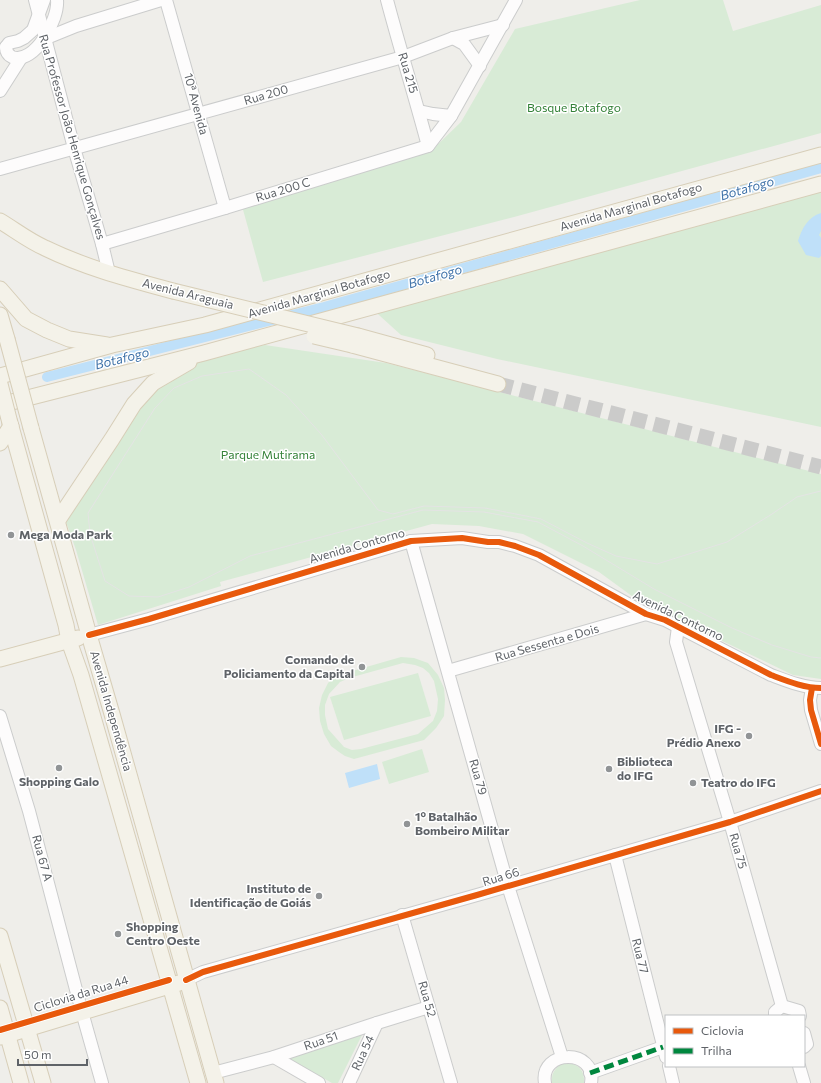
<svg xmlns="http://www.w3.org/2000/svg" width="821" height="1083" viewBox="0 0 821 1083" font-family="Commissioner,sans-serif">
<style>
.green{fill:#d8ebd6;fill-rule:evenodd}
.water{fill:#bfe0f9}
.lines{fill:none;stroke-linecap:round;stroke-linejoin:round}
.canal{stroke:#bfe0f9;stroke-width:10}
.major-tunnel{stroke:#cbcbca;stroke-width:15;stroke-dasharray:15 8;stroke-linecap:butt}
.minor-casing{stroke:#cbcccc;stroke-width:14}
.major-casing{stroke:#d7ceb8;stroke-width:17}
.minor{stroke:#fdfcfc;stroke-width:12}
.major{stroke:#f4f2e9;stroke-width:15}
.tram{stroke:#e4e4e4;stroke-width:1}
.major-bridge-casing{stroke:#d7ceb8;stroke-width:17;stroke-linecap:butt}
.major-bridge{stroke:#f4f2e9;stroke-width:15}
.quiet{stroke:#00873e;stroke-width:5;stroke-dasharray:10 5;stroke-linecap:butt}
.cycleway-casing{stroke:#fff;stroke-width:8}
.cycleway{stroke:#e8590c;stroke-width:6}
.poi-dot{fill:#919496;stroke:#fff;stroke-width:1.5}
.labels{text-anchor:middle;stroke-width:3;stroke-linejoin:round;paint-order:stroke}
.street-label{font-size:12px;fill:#5f6368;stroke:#fff}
.park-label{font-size:12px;fill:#348238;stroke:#fff}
.poi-label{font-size:12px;font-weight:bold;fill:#5f6368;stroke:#fff;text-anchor:start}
.water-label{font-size:13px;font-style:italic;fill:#4174aa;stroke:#fff}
</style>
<rect width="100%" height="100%" fill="#efeeea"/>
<g class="green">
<polygon points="640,0 723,0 733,31 821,5 821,133 514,217 263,282 242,206 432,150 461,122 515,29"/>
<polygon points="821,182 821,427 497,359 401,335 369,306"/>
<polygon points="265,345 386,363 821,474 821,679 793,675 714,637 636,599 599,572 523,534 479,526 432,524 220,582 221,586 98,625 76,550 64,516 153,383 204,353"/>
<path d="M401 657 414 658 428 663 438 675 444 688 445 700 444 716 436 728 424 740 354 759 345 756 339 752 331 746 324 734 320 721 319 708 322 695 328 683 335 676ZM403 663 415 665 423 668 429 673 434 681 438 699 437 711 433 721 418 734 361 749 352 750 344 747 328 729 325 715V705L329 694 340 682 349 678Z"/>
<polygon points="418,673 431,716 344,740 330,697"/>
<polygon points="422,749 429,772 389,784 382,762"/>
<polygon points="362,1035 338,1083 332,1083 284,1056"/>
<path d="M563 1063C577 1062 585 1069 584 1083H552C551 1073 555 1068 563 1063Z"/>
</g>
<g class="water">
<path d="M821 213V231L819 235 821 238V256L819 258 806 255 798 241C802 228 808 217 821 213Z"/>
<polygon points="377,764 380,779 349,788 345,773"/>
</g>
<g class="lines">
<polyline class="canal" points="47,377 324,307 821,168"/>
<polyline class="major-tunnel" points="498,384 821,467"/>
<g class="minor-casing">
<g id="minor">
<polyline points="35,0 74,148 102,244 109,273"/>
<polyline points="166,0 225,208"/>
<path d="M387 0C400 49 415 97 428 146"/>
<polyline points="453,38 464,44 480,66"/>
<polyline points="44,39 76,26 161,0"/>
<path d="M6 47C6 52 8 55 12 57 35 65 59 19 57 0"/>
<polyline points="6,47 9,43 18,41 24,38 33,30 44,0"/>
<polyline points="0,91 21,58"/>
<polyline points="419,111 433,114 451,116"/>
<polyline points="0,169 403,57 453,38 503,25"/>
<polyline points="102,244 225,208 428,146 451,116 516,0"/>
<polyline points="411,541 508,886 562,1057"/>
<polyline points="678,627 676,642 730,822 782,1006"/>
<path d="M89 635 149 619 411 541 462 538 488 542H499L515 546 539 555 646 614 665 620 771 675C787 681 804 688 821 688"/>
<polyline points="448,671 646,614"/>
<polyline points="812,688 810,700 811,710 821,744"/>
<polyline points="0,716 29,811 79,1001"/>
<polyline points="615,855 666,1057"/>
<polyline points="402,915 451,1083"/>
<polyline points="186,980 203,972 477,895 730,822 821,791"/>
<polyline points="782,1006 799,1011 800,1016"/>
<polyline points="82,1012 102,1083"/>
<polyline points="775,1016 775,1012 782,1006"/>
<polyline points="804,1033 807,1044 804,1047"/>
<polyline points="274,1057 319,1083"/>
<polyline points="669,1066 673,1083"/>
<polyline points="799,1066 804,1083"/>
<polyline points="213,1073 274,1057 377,1023 429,1007"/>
<polyline points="590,1073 663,1047"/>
<polyline points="349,1083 377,1023"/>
<path d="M545 1083C539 1049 597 1048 591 1083"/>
</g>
</g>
<g class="major-casing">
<g id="major">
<path d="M0 221C15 230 29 241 45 248 86 268 129 279 173 291"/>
<polyline points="0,289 26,319 47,330 69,339 107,345"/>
<polyline points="0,315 7,339"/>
<polyline points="358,336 427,355"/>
<polyline points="352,345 498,384"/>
<polyline points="0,376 112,345 205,325 821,155"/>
<polyline points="0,405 204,353 821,184"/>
<polyline points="10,423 66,625 69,641 81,675 198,1083"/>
<polyline points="31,428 89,635 112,714 216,1083"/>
<polyline points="0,443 11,426"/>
<polyline points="58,520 112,439 134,404 153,383 189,362"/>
<polyline points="0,659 78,638"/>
<polyline points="0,936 43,1083"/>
<polyline points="0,1008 21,1083"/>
<polyline points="0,1037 179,983"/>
</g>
</g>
<use href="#minor" class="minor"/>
<use href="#major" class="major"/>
<polyline class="tram" points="821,491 797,497 772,514 727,542 657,564 616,556 587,543 541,519 485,508 424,506 393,514 378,510 321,434 286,395 249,369 202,376 174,388 155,408 88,513 90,534 105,581 129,596 158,597 189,587 250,556 423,510 484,512 538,522 583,546 654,589 732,628 772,645 811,657 821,658"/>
<g class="major-bridge-casing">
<g id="major-bridge">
<polyline points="173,291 358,336"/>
<polyline points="314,336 352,345"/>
<polyline points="7,339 31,428"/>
<polyline points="0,384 10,423"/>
</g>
</g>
<use href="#major-bridge" class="major-bridge"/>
<polyline class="quiet" points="590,1073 663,1047"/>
<g class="cycleway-casing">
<g id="cycleway">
<path d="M89 635 149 619 411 541 462 538 488 542H499L515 546 539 555 646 614 665 620 771 675C787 681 804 688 821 688"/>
<polyline points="812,688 810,700 811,710 821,744"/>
<polyline points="186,980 203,972 477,895 730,822 821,791"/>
<polyline points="0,1030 169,980"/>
</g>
</g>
<use href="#cycleway" class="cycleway"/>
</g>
<g class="poi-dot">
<circle cx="11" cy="535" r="4"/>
<circle cx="362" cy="667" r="4"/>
<circle cx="749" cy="736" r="4"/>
<circle cx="59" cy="768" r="4"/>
<circle cx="609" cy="769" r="4"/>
<circle cx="693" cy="783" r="4"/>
<circle cx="407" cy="824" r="4"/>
<circle cx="319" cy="896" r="4"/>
<circle cx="118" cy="934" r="4"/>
</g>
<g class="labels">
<g class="street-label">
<text transform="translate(408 73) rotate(73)" y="4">Rua 215</text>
<text transform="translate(266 95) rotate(-16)" y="4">Rua 200</text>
<text transform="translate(196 104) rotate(75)" y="4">10ª Avenida</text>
<text transform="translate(72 137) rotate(74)" y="4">Rua Professor João Henrique Gonçalves</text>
<text transform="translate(283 190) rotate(-17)" y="4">Rua 200 C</text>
<text transform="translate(631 207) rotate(-16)" y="4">Avenida Marginal Botafogo</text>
<text transform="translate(188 294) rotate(14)" y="4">Avenida Araguaia</text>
<text transform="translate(319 294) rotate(-16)" y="4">Avenida Marginal Botafogo</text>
<text transform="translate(357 546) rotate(-16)" y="4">Avenida Contorno</text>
<text transform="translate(678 616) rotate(26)" y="4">Avenida Contorno</text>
<text transform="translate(547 643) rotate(-16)" y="4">Rua Sessenta e Dois</text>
<text transform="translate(111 711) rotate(74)" y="4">Avenida Independência</text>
<text transform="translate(478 777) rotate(74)" y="4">Rua 79</text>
<text transform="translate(738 851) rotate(74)" y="4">Rua 75</text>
<text transform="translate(42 858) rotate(75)" y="4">Rua 67 A</text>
<text transform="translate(501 877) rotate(-17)" y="4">Rua 66</text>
<text transform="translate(640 956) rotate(76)" y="4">Rua 77</text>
<text transform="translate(81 994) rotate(-17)" y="4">Ciclovia da Rua 44</text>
<text transform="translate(427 999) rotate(74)" y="4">Rua 52</text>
<text transform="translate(321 1041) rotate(-19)" y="4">Rua 51</text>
<text transform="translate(363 1053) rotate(-65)" y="4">Rua 54</text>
</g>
<g class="park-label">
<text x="574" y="112">Bosque Botafogo</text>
<text x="268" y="459">Parque Mutirama</text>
</g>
<g class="poi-label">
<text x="19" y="539">Mega Moda Park</text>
<text x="354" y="664" text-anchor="end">Comando de<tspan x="354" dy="14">Policiamento da Capital</tspan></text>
<text x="741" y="733" text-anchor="end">IFG -<tspan x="741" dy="14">Prédio Anexo</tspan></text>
<text x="617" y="766">Biblioteca<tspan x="617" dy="14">do IFG</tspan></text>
<text x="59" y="786" text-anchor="middle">Shopping Galo</text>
<text x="701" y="787">Teatro do IFG</text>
<text x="415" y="821">1º Batalhão<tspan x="415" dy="14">Bombeiro Militar</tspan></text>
<text x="311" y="893" text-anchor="end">Instituto de<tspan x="311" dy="14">Identificação de Goiás</tspan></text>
<text x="126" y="931">Shopping<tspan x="126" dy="14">Centro Oeste</tspan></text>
</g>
<g class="water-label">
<text transform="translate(747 188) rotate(-16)" y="5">Botafogo</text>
<text transform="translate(435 276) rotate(-16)" y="5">Botafogo</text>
<text transform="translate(122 358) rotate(-14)" y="5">Botafogo</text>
</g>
</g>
<rect x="665" y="1015" width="140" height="52" fill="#ffffff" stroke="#bfc1c3"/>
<rect x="673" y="1028" width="20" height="6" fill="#e8590c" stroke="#bfc1c3"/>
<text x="701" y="1035" font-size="12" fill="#5f6368">Ciclovia</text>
<rect x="673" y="1048" width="20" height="6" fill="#00873e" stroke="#bfc1c3"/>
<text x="701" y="1055" font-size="12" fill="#5f6368">Trilha</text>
<path d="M18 1059v6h69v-6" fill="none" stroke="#5f6368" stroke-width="2"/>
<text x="24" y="1059" font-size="12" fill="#5f6368" stroke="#ffffff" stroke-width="3" paint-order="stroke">50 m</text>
</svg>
